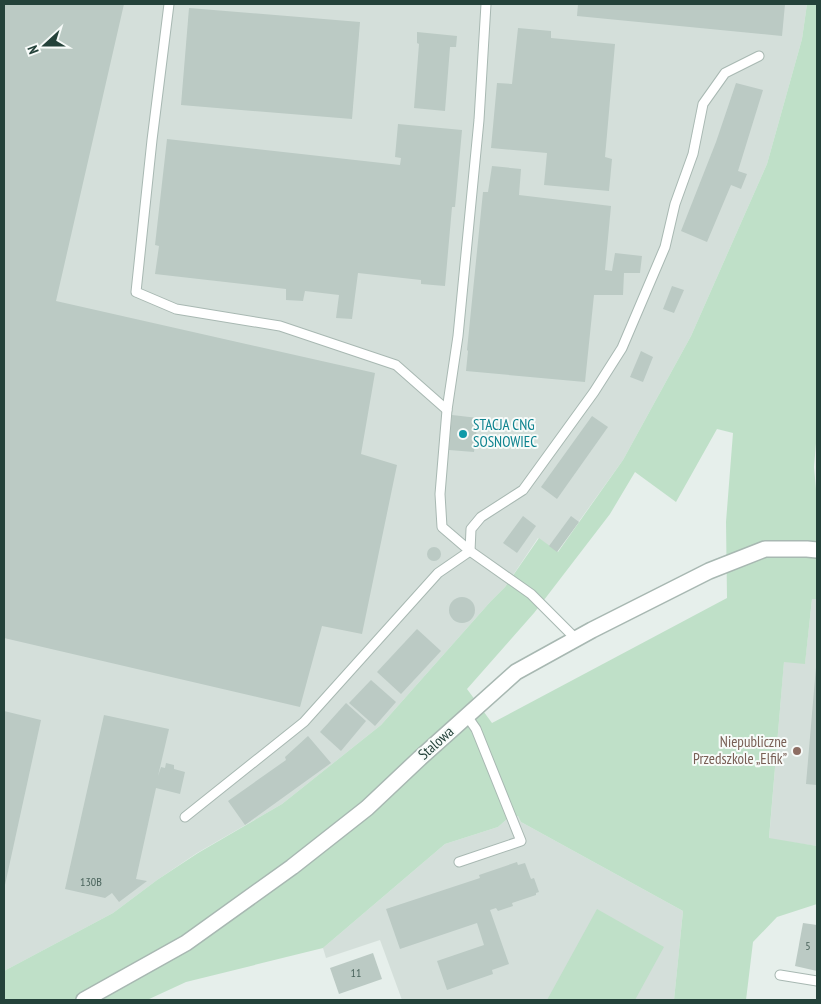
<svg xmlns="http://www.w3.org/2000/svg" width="821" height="1004" viewBox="0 0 821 1004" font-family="'PT Sans Narrow',sans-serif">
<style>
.built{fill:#d4dfda}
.green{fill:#bfe0c8;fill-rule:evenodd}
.building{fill:#bbcac4}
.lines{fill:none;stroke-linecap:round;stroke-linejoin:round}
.service-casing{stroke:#a8b8b2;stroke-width:11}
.minor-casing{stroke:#a8b8b2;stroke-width:18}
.service{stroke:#fff;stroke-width:9}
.minor{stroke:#fff;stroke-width:15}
.culture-dot{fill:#0f9aa8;stroke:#f7fbf9;stroke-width:2}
.education-dot{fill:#8d6e63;stroke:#f7fbf9;stroke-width:2}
.labels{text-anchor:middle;stroke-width:4;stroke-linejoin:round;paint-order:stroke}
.number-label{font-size:12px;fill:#4a645c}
.culture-label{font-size:15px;fill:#0d838f;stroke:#f7fbf9;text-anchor:start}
.education-label{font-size:15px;fill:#785e54;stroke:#f7fbf9;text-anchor:end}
.street-label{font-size:15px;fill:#24423a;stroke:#f7fbf9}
</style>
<rect width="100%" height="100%" fill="#e6efeb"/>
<g class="built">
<polygon points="4,4 807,4 802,39 767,164 691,336 623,460 557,552 538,538 505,587 491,601 381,725 282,804 197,853 157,880 113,913 4,971"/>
<polygon points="812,599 817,599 817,846 769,839 784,661 805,663"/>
<polygon points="518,816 521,822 683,911 674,1000 402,1000 380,940 326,958 323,948 445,844 498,827 507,819"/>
</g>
<g class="green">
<path d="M807 4H817V431L814 467 817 500V599H812L805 664 784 662 769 838 817 846V904L777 917 753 942 746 1000H674L683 911 521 822 518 816 507 819 498 827 445 844 323 948 186 982 147 1000H4V971L113 913 157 880 198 853 282 804 381 725 491 601 505 587 539 538 558 552 623 460 691 336 767 164 802 39ZM717 429 733 433 726 522 727 598 492 723 467 689 534 613 610 514 635 472 676 502Z"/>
<polygon points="597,909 664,947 635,1000 547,1000"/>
</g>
<g class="building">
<polygon points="4,4 124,4 56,301 375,373 361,454 397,465 362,634 322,626 300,707 4,638"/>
<polygon points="578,4 785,4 782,36 577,16"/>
<polygon points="189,8 360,22 352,119 181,105"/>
<polygon points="518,28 551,31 551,38 615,44 605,157 612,159 609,191 544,185 547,153 491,148 497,83 512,84"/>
<polygon points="417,32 457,36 456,47 450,47 445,111 414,108 419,44 417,43"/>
<polygon points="736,83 763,90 738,171 747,174 741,189 731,185 707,242 681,231 716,142"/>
<polygon points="398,124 462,130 455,207 452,207 445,286 421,284 421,280 358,273 352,319 336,318 339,295 305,291 303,301 286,300 286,289 155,274 159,246 155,245 167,139 400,165 401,158 395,157"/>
<polygon points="492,166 521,169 519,195 611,206 605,270 612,271 615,253 642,256 640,273 624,273 623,295 594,295 585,382 466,371 468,351 467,350 483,192 488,192"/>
<polygon points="672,286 684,290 674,313 663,309"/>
<polygon points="641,351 653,357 643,382 630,377"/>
<polygon points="452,415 478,418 474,452 449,450"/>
<polygon points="592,416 608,427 557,499 541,487"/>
<polygon points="523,516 536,526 517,553 503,543"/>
<polygon points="571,516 579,522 557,552 549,546"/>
<circle cx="434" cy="554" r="7"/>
<circle cx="462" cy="610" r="13"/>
<polygon points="417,629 441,651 401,694 377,672"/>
<polygon points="816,667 817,667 817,785 806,784"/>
<polygon points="371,680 396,702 375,726 349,703"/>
<polygon points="346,703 366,721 341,751 320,732"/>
<polygon points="4,711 41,720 5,885 4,885"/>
<polygon points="104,715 169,729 158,776 161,767 165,768 166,763 174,765 174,769 185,772 180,794 156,788 136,879 147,881 119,902 112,893 105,898 65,889"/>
<polygon points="308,736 331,763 245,825 228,801 286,760 285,757"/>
<polygon points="517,862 518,865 525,863 531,879 534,878 539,892 536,893 536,895 512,903 513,906 498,911 496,908 490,910 509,964 492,970 493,974 447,990 437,961 484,945 477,923 400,949 386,909 480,878 479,875"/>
<polygon points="803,923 817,925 817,971 795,966"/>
<polygon points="373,953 382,979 339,994 330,968"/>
</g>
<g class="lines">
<g class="service-casing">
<g id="service">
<polyline points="169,4 152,140 136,292 176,309 280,326 396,365 447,410"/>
<polyline points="486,4 479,120 458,336 447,410 440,494 442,527 470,551 531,594 576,639"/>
<polyline points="470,551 471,529 481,517 523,490 594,392 622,348 665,247 675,204 693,154 703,104 725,73 759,56"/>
<polyline points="185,817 304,722 438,573 470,551"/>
<polyline points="459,862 521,841 476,729 467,716"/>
<polyline points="780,975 817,981"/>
</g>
</g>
<g class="minor-casing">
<polyline id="minor" points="84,1000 186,943 292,867 367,808 420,758 516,672 592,630 709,571 765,549 807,549 817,550"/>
</g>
<use href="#service" class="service"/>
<use href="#minor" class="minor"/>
</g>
<circle class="culture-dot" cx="463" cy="434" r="5"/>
<circle class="education-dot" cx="797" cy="751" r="5"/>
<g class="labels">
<g class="number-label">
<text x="91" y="886">130B</text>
<text x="808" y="950">5</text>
<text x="356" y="977">11</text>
</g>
<g class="culture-label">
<text x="473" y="430">STACJA CNG<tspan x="473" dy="17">SOSNOWIEC</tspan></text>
</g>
<g class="education-label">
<text x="787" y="747">Niepubliczne<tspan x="787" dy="17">Przedszkole „Elfik”</tspan></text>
</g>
<g class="street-label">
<text transform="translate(436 743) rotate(-42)" y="5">Stalowa</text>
</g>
</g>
<rect width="821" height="1004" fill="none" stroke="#24423a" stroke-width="10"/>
<g transform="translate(45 45) rotate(249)" stroke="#f7fbf9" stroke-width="4" paint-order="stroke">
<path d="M0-4L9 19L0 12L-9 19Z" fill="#24423a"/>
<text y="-8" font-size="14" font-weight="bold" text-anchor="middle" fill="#24423a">N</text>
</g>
</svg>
